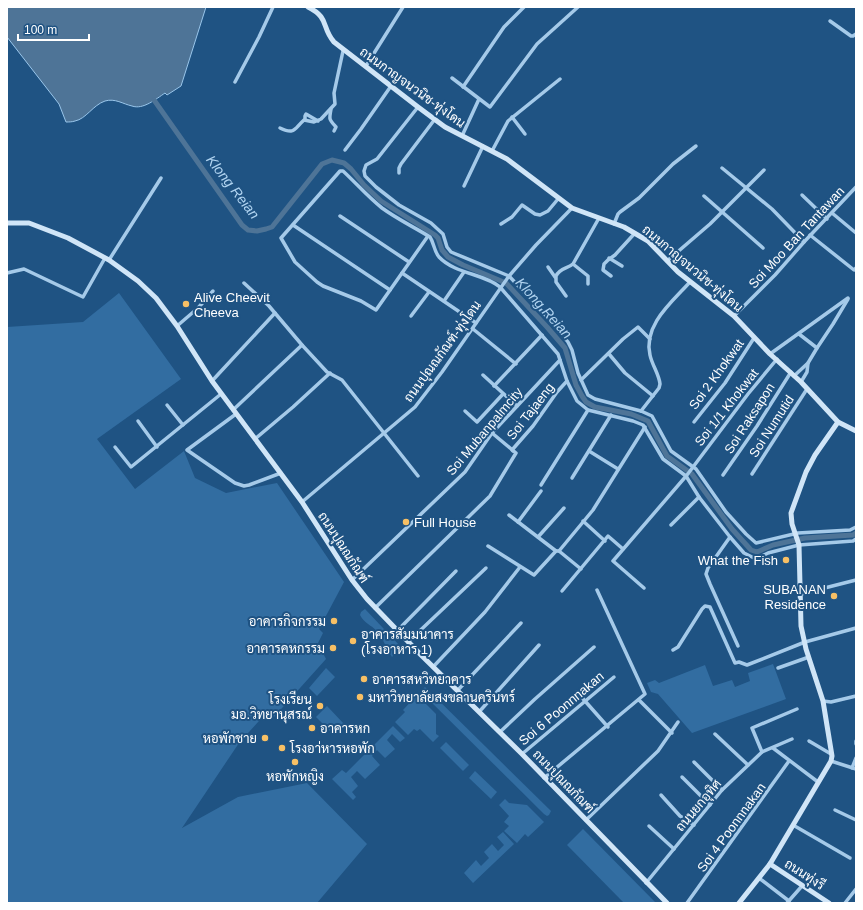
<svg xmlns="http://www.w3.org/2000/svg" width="863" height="910" viewBox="0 0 863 910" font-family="Helvetica,Sarabun,sans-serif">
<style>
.green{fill:#326da1}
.water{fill:#4e7497;stroke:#99c6eb}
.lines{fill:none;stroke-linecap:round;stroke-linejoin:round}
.canal{stroke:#4e7497;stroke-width:5}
.street{stroke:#a5cae9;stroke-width:3.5}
.secondary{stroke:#d0e5f7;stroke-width:5}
.poi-dot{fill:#f8c065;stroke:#1f5383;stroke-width:1.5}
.labels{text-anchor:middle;stroke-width:4;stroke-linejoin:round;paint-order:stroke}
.street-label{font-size:13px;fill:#fff;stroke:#1f5383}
.poi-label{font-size:13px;fill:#fff;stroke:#1f5383;text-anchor:start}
.water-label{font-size:14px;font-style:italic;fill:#b1d4f1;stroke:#1f5383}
</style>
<rect width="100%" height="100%" fill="#1f5383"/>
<g class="green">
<polygon points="119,293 181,379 97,439 135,489 184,451 195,478 226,493 277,483 344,582 319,629 323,633 318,643 326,659 274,717 267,712 239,743 182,828 238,797 307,783 367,844 317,903 7,903 7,327 83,322"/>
<path d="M365 609 401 647 392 657C386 648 383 638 377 631 371 625 364 623 360 615L361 612Z"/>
<polygon points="773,664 786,699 692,733 658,694 651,692 647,683 655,680 659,683 705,665 713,686 732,680 735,687 750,681 748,673"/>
<polygon points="326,668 335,677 317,696 309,688"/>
<polygon points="425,687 550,810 551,811 549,815 547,816 544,814 422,693 422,690"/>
<polygon points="417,695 436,714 436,734 439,736 433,742 420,729 417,731 414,729 408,735 395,722 405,712 403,710"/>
<polygon points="327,706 344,724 333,734 316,717"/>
<polygon points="393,726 405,738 400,742 392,734 387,740 395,749 385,758 377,750 372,756 380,765 365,779 357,771 351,777 358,786 352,792 356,797 353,800 332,779 342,770 346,773"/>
<polygon points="446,742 469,765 463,771 440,748"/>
<polygon points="475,771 497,792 491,799 469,778"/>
<polygon points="505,799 509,803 527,805 544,822 528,837 525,834 517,843 504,831 509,826 504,822 509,816 499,805"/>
<polygon points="583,829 656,903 624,903 567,845"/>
<polygon points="503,832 514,844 473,883 464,873 476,860 481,866 489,858 484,852 492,844 498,851 504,845 497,837"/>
</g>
<path class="water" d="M7 7H206L181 86 167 95 165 93C156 99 143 110 132 106 123 104 115 98 105 101 93 105 86 119 75 121 72 122 69 122 66 122L59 104 7 37Z"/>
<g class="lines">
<polyline class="canal" points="154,100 242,225 248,230 257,231 266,229 272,227 322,164 332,160 344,163 351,169 364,185 381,201 435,235 438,238 442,250 448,257 463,265 506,283 547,327 565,348 576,385 582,396 586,402 595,407 631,414 648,421 667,456 692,474 732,529 751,550 757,552 773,545 805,538 853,535 856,533"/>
<g class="street">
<polyline points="830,21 851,36 853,36 856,34"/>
<polyline points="366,66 403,7"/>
<polyline points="452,78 490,107 537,44 578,7"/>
<polyline points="235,82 259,37 273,7"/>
<polyline points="463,87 504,27 524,7"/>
<polyline points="418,107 377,159 366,165 364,171 365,176 376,187 399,205 431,223 443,234 447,247 451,252 509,276 549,319 568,342 572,350 578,373 588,395 595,399 641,411 652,416 671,451 696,469 726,512 746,534 756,543 798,533 850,530 856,527"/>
<path d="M331 109C329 120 329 119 336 127L334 131"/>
<polyline points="512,117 525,134"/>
<polyline points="305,120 305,116 306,114 318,121"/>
<path d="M280 128C295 135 294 129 304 120L314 122 321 119 335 104 334 93 343 51"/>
<polyline points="462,136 479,99"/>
<polyline points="345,150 361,129 391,86"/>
<polyline points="492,151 508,121 560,79"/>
<polyline points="722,168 772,209 804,242"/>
<polyline points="399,173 399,168 401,164 435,119"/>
<polyline points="464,186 483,146"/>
<polyline points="802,195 827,219"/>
<polyline points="704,196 763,248"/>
<polyline points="832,213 856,233"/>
<polyline points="340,216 409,262"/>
<polyline points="501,224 512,217 522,205 535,214 540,215 548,211 558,199"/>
<polyline points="614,224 618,214 620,212 639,198 673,164 696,146"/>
<polyline points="293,225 390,290"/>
<polyline points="810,235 854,270 856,268"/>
<path d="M428 236 376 310 361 301 323 286 317 282 295 262 281 238 340 171H343C356 183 368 197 382 208 397 219 414 227 430 237 434 243 434 251 439 257 455 274 485 274 500 287L558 354 567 381 577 401 588 410 633 421 643 425 663 459 686 476 699 497 730 537 744 553 756 559 768 553 799 545 853 541 856 539"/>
<polyline points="609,258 622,266"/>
<polyline points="109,260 161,178"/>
<polyline points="667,261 710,224 764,170"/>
<polyline points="573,264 588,276 588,284"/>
<polyline points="548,267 555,277"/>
<polyline points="7,273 24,269 83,297 105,258"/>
<polyline points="402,273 476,323"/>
<polyline points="611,276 603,270 604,264 608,260 615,255 635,233"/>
<polyline points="244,283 269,306 302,345 327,372 342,380 418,476"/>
<path d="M566 296 556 282V276C560 268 567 269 573 264L599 218"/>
<polyline points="444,301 464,272"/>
<polyline points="411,316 429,292"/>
<polyline points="734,316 775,275 804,242 856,187"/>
<polyline points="177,326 198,308 213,291"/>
<polyline points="473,329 516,364"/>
<polyline points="817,348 833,324 848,299"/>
<polyline points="609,354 625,373 653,396"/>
<polyline points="770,354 848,298"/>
<polyline points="483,375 517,406"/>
<polyline points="794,376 808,363 817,348 799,334"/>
<polyline points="581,380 623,339 638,327 650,339"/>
<polyline points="212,381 275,313"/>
<polyline points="801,382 807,372 808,363"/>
<polyline points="494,386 542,335"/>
<polyline points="167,405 183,425"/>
<polyline points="233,410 302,345"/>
<polyline points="465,411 477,422 503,394"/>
<path d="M641 411 659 388 660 384C659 374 652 365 650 355 643 325 672 302 690 282"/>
<polyline points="236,414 187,450 235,483 244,486 249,485 281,473"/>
<polyline points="138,421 157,447"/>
<polyline points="694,422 725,383 754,338"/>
<polyline points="255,439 293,407 330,373"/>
<polyline points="115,447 131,467 221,394"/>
<polyline points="513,451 512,450 533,426 557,392 567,381"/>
<polyline points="589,451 618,469"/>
<polyline points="752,474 807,389"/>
<polyline points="723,475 757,426 791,372"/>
<polyline points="572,478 611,415"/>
<polyline points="541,485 588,410"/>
<polyline points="302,502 415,407 442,372 509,276 536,245 572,208"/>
<polyline points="509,515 556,551"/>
<polyline points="583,521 605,541"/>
<polyline points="518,522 541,491"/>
<polyline points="671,525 699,497"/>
<polyline points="538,537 564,508"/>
<polyline points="730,537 708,568 706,574 710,584 738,646"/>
<polyline points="488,546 534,575 556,551 559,551 593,510 645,427"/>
<polyline points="559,551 581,569"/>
<polyline points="352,580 465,472 492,433 560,360"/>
<polyline points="644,588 613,561 687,475 748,394 777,359"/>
<polyline points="562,591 608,536 623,549"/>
<polyline points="801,594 856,580"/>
<polyline points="375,608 490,496 516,453 492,433"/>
<polyline points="397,631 456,571"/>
<polyline points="408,642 486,568"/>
<polyline points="673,650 678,647 702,609 705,606 710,607 735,663 739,662 747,665 805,642 856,628"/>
<polyline points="433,667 485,612 520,567"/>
<polyline points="778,668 809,657"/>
<polyline points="457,691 521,623"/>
<polyline points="577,692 608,727"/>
<polyline points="639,700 672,733"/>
<polyline points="823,701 831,702 856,696"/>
<polyline points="479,712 539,645"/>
<polyline points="500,732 535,699 594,647"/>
<polyline points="715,734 748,765"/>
<polyline points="809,741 831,754"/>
<polyline points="856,741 856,744"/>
<polyline points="773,748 818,782"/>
<polyline points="762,752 752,728 797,709"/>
<polyline points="522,754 614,677"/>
<polyline points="831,761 856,769"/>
<polyline points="694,762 722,790"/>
<polyline points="852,768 856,758"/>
<polyline points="682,777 710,805"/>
<polyline points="544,778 645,694 597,590"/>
<polyline points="661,795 680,816 694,825"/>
<polyline points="835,810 856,820"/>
<polyline points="586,820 658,751 678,722"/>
<polyline points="793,825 850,858"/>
<polyline points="649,826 674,849"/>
<polyline points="759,878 789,901"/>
<polyline points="646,883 722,790 762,752 792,739"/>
<polyline points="687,903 789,761"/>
<polyline points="787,903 802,886"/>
<polyline points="845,903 856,889"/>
</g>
<g class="secondary">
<path d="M308 7C330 18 321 27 334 42L418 107 445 127 507 159 572 208 624 227 648 241 678 272 734 316 770 354 801 382 838 422 856 431"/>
<polyline points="7,223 29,223 68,238 109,260 138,281 156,298 177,326 212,381 302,502 352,580 367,599 421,655 522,754 667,903"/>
<polyline points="770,864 829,903"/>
<polyline points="739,903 770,864 831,761 832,756 823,701 806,649 801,626 799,545 792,524 791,513 806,472 815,455 838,422"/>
</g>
</g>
<g class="poi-dot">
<circle cx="186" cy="304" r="4"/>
<circle cx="406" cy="522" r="4"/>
<circle cx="786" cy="560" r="4"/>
<circle cx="834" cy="596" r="4"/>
<circle cx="334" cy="621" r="4"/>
<circle cx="353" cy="641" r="4"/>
<circle cx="333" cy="648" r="4"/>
<circle cx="364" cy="679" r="4"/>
<circle cx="360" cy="697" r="4"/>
<circle cx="320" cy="706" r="4"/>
<circle cx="312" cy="728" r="4"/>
<circle cx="265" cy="738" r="4"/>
<circle cx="282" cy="748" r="4"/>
<circle cx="295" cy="762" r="4"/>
</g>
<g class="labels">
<g class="street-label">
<text transform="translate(413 87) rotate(36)" y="5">ถนนกาญจนวนิช-ทุ่งโดน</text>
<text transform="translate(796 237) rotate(-47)" y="5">Soi Moo Ban Tantawan</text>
<text transform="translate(693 268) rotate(40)" y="5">ถนนกาญจนวนิช-ทุ่งโดน</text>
<text transform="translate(442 351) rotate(-54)" y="5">ถนนปุณณกัณฑ์-ทุ่งโดน</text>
<text transform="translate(716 374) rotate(-54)" y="5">Soi 2 Khokwat</text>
<text transform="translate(726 407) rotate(-52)" y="5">Soi 1/1 Khokwat</text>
<text transform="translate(530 411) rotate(-52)" y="5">Soi Tajaeng</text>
<text transform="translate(749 418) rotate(-57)" y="5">Soi Raksapon</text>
<text transform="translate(771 426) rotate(-57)" y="5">Soi Numutid</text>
<text transform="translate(484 431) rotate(-50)" y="5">Soi Mubanpalmcity</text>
<text transform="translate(344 547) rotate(57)" y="5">ถนนปุณณกัณฑ์</text>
<text transform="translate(561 708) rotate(-40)" y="5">Soi 6 Poonnnakan</text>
<text transform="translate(564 781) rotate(46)" y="5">ถนนปุณณกัณฑ์</text>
<text transform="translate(698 805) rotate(-50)" y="5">ถนนยกอุทิศ</text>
<text transform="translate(731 827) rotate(-54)" y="5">Soi 4 Poonnnakan</text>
<text transform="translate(805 874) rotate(33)" y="5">ถนนทุ่งรี</text>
</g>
<g class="poi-label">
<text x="194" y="302">Alive Cheevit<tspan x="194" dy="15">Cheeva</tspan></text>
<text x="414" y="527">Full House</text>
<text x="778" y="565" text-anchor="end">What the Fish</text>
<text x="826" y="594" text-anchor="end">SUBANAN<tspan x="826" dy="15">Residence</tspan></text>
<text x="326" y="626" text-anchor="end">อาคารกิจกรรม</text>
<text x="361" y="639">อาคารสัมมนาคาร<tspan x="361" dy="15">(โรงอาหาร 1)</tspan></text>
<text x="325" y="653" text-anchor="end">อาคารคหกรรม</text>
<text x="372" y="684">อาคารสหวิทยาคาร</text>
<text x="368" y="702">มหาวิทยาลัยสงขลานครินทร์</text>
<text x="312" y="704" text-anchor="end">โรงเรียน<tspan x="312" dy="15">มอ.วิทยานุสรณ์</tspan></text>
<text x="320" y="733">อาคารหก</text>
<text x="257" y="743" text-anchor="end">หอพักชาย</text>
<text x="290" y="753">โรงอา่หารหอพัก</text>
<text x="295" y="781" text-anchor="middle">หอพักหญิง</text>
</g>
<g class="water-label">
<text transform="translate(233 187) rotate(52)" y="5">Klong Reian</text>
<text transform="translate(544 308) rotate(48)" y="5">Klong Reian</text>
</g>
</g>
<rect width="863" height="910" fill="none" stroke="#ffffff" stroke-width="16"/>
<path d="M18 34v6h71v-6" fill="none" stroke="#ffffff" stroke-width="2"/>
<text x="24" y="34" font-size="12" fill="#ffffff" stroke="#1f5383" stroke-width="3" paint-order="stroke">100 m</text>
</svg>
